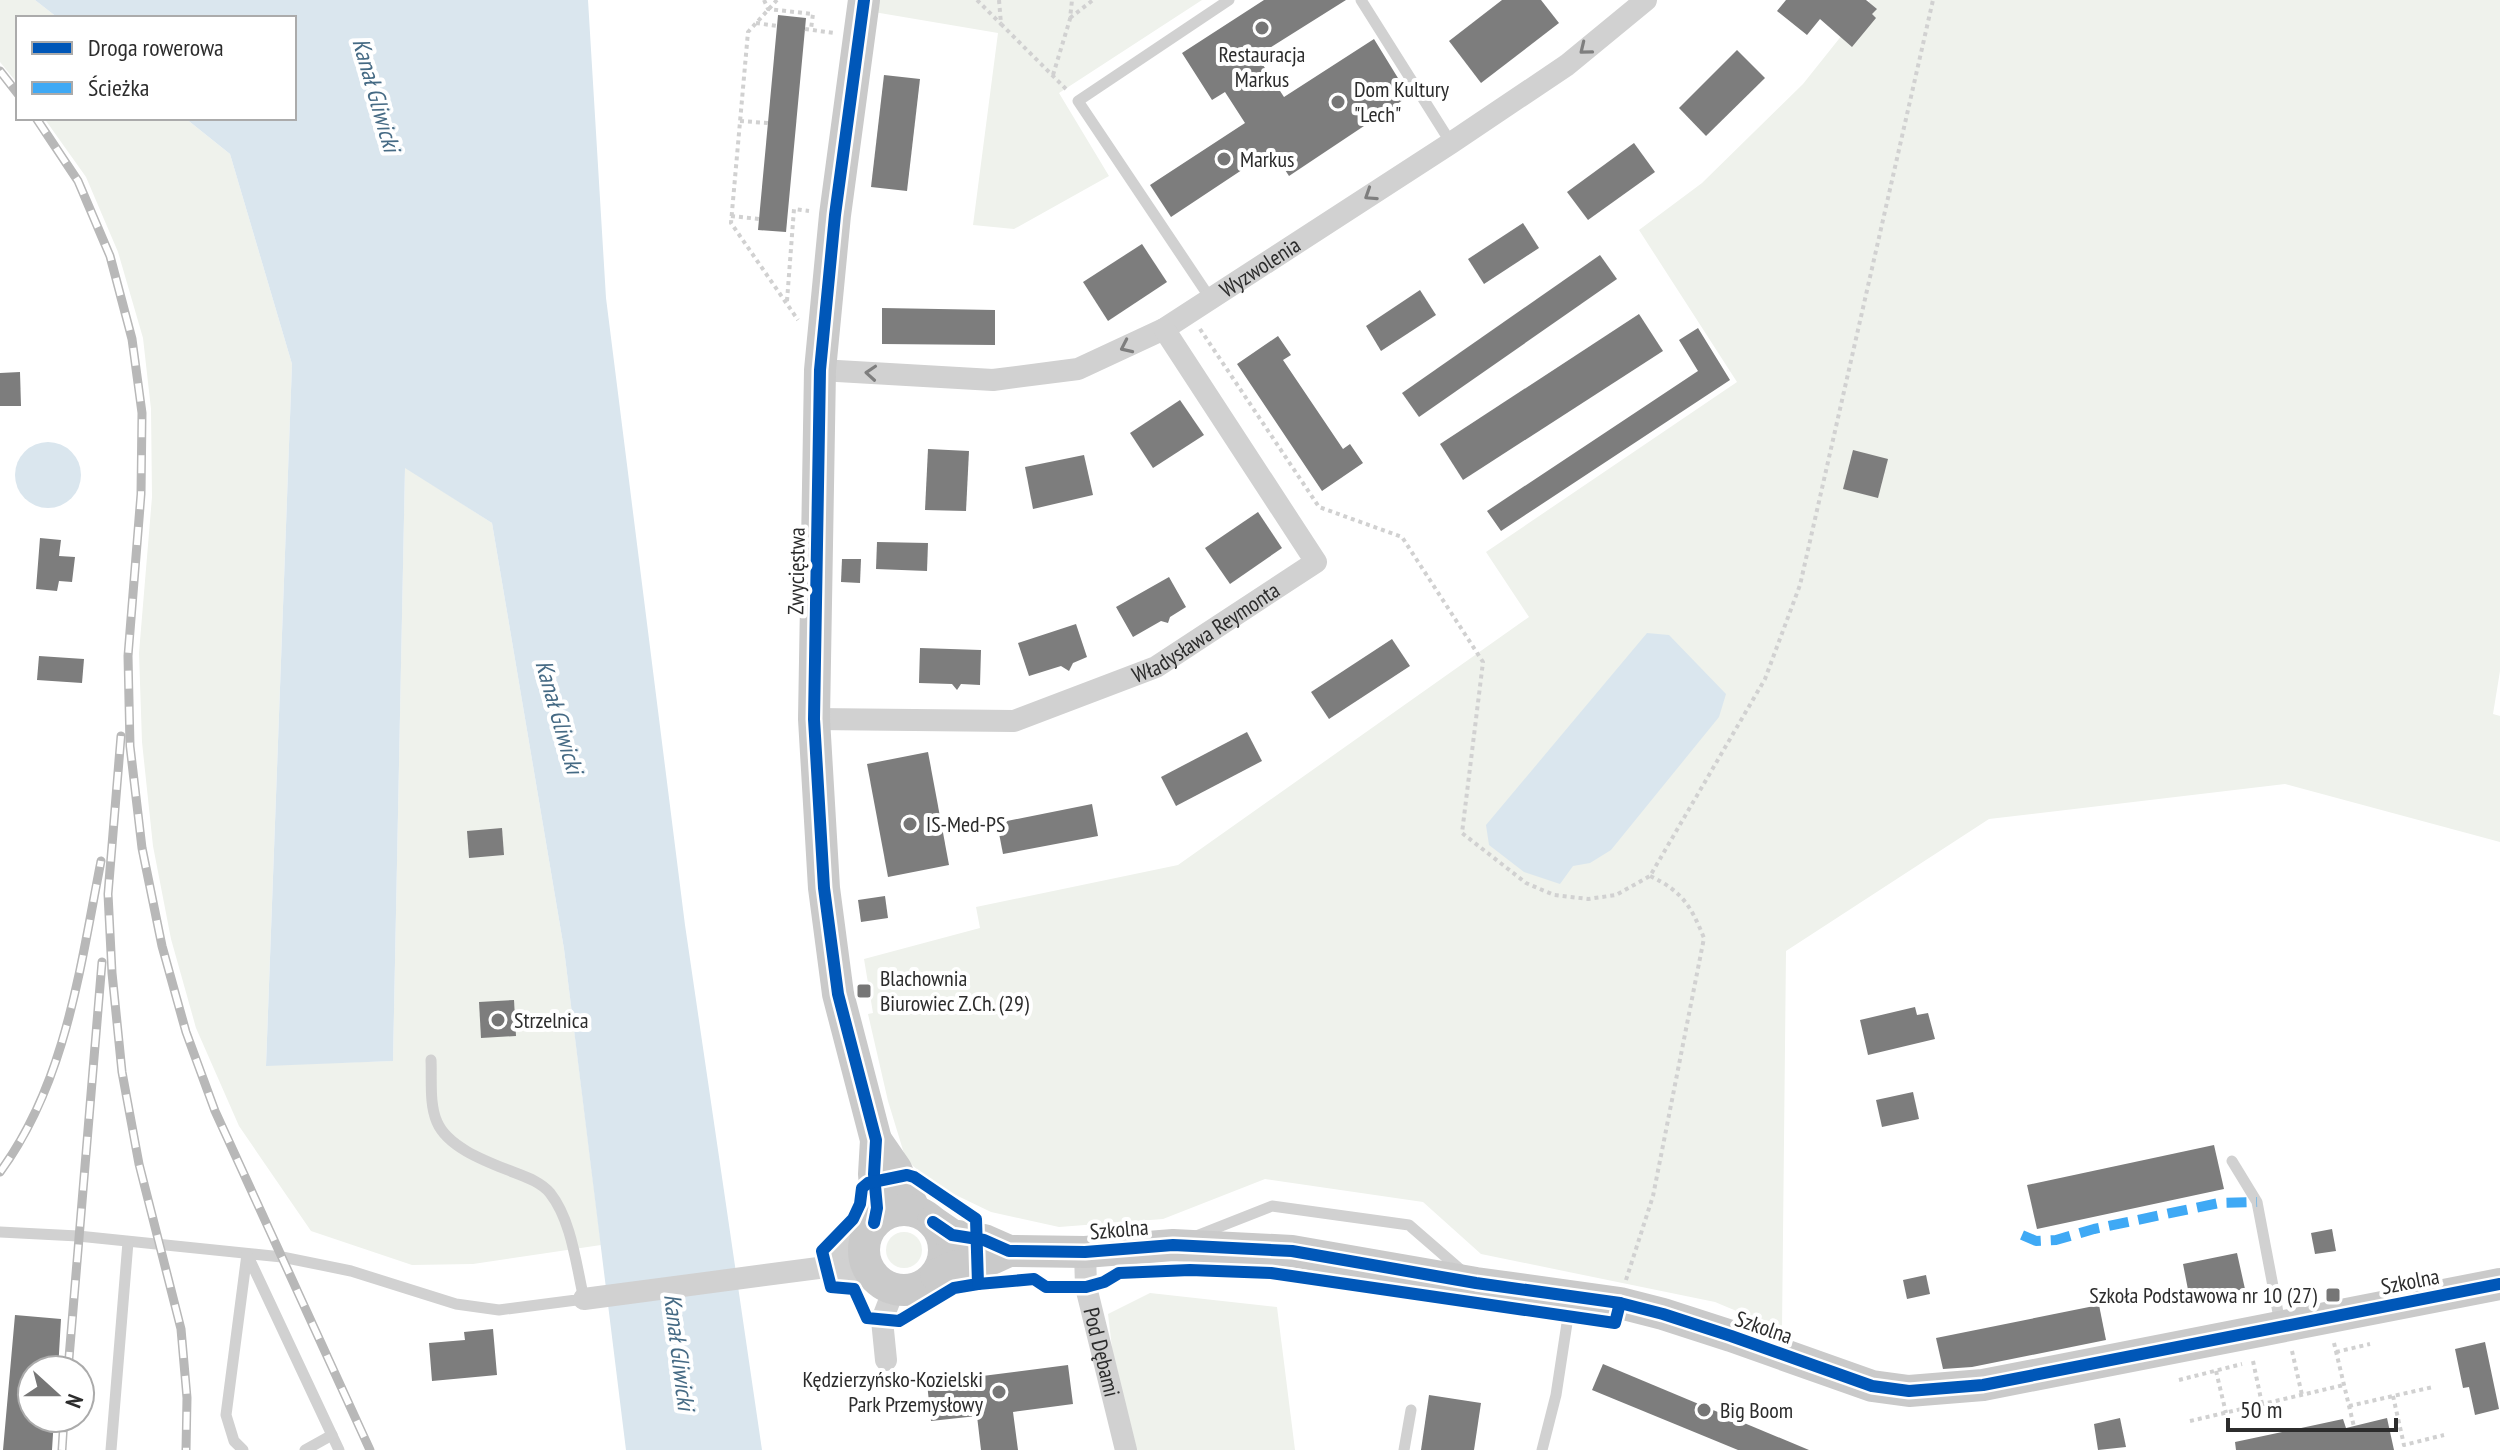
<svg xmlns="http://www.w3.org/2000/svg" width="2500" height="1450" viewBox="0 0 2500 1450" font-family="'PT Sans Narrow',sans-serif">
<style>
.green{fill:#eff2ec}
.water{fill:#dae6ee}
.building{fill:#7d7d7d}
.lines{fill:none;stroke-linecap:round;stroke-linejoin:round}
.path{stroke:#d1d1d1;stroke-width:4;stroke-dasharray:4 4;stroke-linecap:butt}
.lane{stroke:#d1d1d1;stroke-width:11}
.street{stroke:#d1d1d1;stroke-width:22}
.secondary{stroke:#cacaca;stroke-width:32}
.rail-casing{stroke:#b8b8b8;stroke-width:9}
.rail{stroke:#fff;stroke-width:6;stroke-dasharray:18;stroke-linecap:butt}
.quiet{stroke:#3fa9f5;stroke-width:10;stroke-dasharray:20 10;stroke-linecap:butt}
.cycleway-casing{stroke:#fff;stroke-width:17}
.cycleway{stroke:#0057b8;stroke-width:12}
.oneway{stroke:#7e7e7e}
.poi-dot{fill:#767676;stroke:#fff;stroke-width:3}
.labels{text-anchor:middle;stroke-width:8;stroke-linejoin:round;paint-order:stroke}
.poi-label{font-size:22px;fill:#2c2c2c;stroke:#fff;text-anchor:start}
.street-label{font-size:22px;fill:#2c2c2c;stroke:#fff}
.water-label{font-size:24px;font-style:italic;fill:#456a84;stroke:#fff}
</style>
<rect width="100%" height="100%" fill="#fff"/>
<g class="green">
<polygon points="0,0 35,0 58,18 18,18 18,84 0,62"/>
<polygon points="864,0 1202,0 1059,93 1109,176 1014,229 973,225 998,33 862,10"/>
<polygon points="1870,0 2500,0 2500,671 2493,714 2500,716 2500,842 2285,784 1989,819 1786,951 1782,1330 1715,1302 1481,1254 1423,1202 1265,1179 1163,1219 1059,1227 991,1212 937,1186 906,1160 888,1101 868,1014 873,1013 864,959 980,928 976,907 1178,865 1529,617 1486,552 1737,382 1639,230 1702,183 1803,84"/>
<polygon points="44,118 185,118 230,154 292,364 266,1065 393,1061 405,467 492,523 564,949 601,1245 473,1264 412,1265 311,1231 239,1126 196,1028 171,939 153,846 142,742 139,653 152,497 151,409 143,338 118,252 86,177"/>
<circle cx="904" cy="1250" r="18"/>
<polygon points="1150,1293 1277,1307 1295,1450 1124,1450 1108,1314"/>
</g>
<g class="water">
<polygon points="35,0 588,0 606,298 685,925 762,1450 626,1450 564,949 492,523 405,468 393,1061 266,1066 292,364 230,154 185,118 294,118 294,18 58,18"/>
<circle cx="48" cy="475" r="33"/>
<polygon points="1647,633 1669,635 1726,694 1719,717 1611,850 1590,863 1573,866 1560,884 1524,872 1489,845 1486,825"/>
</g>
<g class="building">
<polygon points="1264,0 1346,0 1257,56 1284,97 1374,39 1409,96 1289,176 1272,150 1171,217 1150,185 1245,123 1225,92 1212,100 1182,53"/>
<polygon points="1502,0 1541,0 1559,23 1481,83 1449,41"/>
<polygon points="1786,0 1866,0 1877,9 1872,14 1876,18 1852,47 1820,19 1807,35 1777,11"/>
<polygon points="778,15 806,18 786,232 758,230"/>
<polygon points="1737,50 1765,78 1706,136 1679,108"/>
<polygon points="884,75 920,79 907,191 871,187"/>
<polygon points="1634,143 1655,172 1588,220 1567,192"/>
<polygon points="1523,223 1539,248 1484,284 1468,259"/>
<polygon points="1142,244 1167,282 1108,321 1083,282"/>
<polygon points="1600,255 1617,279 1419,417 1402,393"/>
<polygon points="1420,290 1436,315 1381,351 1366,326"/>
<polygon points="882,308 995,310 995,345 882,344"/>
<polygon points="1639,314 1663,351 1463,480 1440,444"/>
<polygon points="1698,328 1730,380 1501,531 1487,511 1698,371 1679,340"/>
<polygon points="1278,336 1291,355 1283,360 1343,449 1350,444 1363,463 1322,491 1237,364"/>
<polygon points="20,372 21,406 0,406 0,373"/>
<polygon points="1180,400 1204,435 1153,468 1130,433"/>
<polygon points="928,449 969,451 966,511 925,510"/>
<polygon points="1853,450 1888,459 1878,498 1843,489"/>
<polygon points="1084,455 1093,495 1033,509 1025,467"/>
<polygon points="1258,512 1282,548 1230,584 1205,548"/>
<polygon points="40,538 61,540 59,556 75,557 72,582 59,581 57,591 36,589"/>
<polygon points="877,542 928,543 927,571 876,569"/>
<polygon points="842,559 861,559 860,583 841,582"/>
<polygon points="1169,577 1186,607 1170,617 1168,623 1161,621 1133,637 1116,607"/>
<polygon points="1076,624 1087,657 1073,663 1069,671 1061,666 1029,676 1018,643"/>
<polygon points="1392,639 1410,666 1329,719 1311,692"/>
<polygon points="920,648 981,650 980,685 961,684 957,690 952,684 919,683"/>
<polygon points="39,656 84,659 82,683 37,680"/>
<polygon points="1247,732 1262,761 1176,806 1161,777"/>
<polygon points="928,752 949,865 888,877 867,764"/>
<polygon points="1092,804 1098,836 1003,854 997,823"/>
<polygon points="502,828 504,855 469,858 467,831"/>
<polygon points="885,896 888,918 861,922 858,900"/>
<polygon points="514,1000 516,1036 481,1038 479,1002"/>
<polygon points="1915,1007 1917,1015 1928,1013 1935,1039 1868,1055 1860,1020"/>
<polygon points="1913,1092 1919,1119 1882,1127 1876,1100"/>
<polygon points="2214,1145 2224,1189 2037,1229 2027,1185"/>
<polygon points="2332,1229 2336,1251 2315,1254 2311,1233"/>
<polygon points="2237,1253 2245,1289 2226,1293 2228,1300 2210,1304 2209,1296 2190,1300 2183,1264"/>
<polygon points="1926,1275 1930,1294 1907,1299 1903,1280"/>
<polygon points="2099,1305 2106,1340 1972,1367 1943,1369 1936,1338"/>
<polygon points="15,1315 61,1319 58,1370 32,1370 32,1418 54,1418 52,1450 3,1450"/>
<polygon points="493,1329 497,1375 432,1381 429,1343 465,1340 464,1332"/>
<polygon points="2485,1342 2499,1409 2475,1415 2469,1387 2463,1388 2455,1349"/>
<polygon points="1603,1364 1809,1450 1738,1450 1592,1390"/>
<polygon points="1068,1365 1073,1404 1013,1412 1018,1450 981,1450 977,1416 931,1421 927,1383"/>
<polygon points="1429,1395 1481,1403 1474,1450 1421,1450"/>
<polygon points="2120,1418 2126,1447 2098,1450 2094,1424"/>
<polygon points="2387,1418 2394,1450 2236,1450 2235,1442 2343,1419 2346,1428"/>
</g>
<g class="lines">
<g class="path">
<polyline points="764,0 768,9 813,14 811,29"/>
<polyline points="777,0 748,32 731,223 798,320"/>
<polyline points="977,0 1001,24"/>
<polyline points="999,0 1001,24 1068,91"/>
<polyline points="1070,18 1093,0"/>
<polyline points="756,23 777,26"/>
<polyline points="805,29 834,33"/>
<polyline points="1053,75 1070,19 1072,0"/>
<polyline points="740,121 768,123"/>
<polyline points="731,216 759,219"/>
<polyline points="787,301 794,209 809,211"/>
<polyline points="1200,329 1319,507 1402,537 1483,662 1462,833 1526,883 1554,895 1588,899 1616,895 1650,876 1765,679 1800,585 1933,0"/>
<path d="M1626 1280 1653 1196 1704 938C1691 906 1682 891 1650 876"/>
<polyline points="2334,1343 2355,1431"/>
<polyline points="2292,1351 2302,1395"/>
<polyline points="2336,1352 2370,1344"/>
<polyline points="2253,1361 2262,1404"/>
<polyline points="2216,1371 2226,1413"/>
<polyline points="2179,1380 2242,1364"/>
<polyline points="2393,1396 2404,1445 2444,1435"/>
<polyline points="2349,1406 2433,1387"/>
<polyline points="2190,1421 2344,1385"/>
</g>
<g class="lane">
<polyline points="1361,0 1451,143"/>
<polyline points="1210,298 1078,101 1229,0"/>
<polyline points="2232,1161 2257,1202 2280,1323"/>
<path d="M0 1232 78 1236 282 1257 351 1271 456 1304 499 1310 584 1299C576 1265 572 1221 550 1193 541 1182 526 1177 513 1172 488 1162 448 1148 437 1122 429 1104 432 1079 431 1060"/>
<polyline points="1196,1236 1272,1206 1409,1225 1462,1271"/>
<polyline points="111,1450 128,1242"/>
<polyline points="243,1450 234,1441 226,1415 247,1254 339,1450"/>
<polyline points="305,1450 332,1435"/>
<polyline points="1404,1450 1411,1410"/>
<polyline points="1542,1450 1556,1395 1571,1297"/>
</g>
<g class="street">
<path id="s1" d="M820 370 993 380 1078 369 1164 329 1451 143 1567 65 1646 0"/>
<path id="s2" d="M814 719 1014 721 1156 667 1316 562 1164 329"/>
<path id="s3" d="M1085 1252 1086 1287 1126 1450"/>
<polyline points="826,1267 866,1235"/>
<polyline points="584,1299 826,1267 859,1273 881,1283"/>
<polyline points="886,1360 882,1320 894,1289"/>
</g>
<g class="secondary">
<polyline points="864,0 835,215 820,370 814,719 824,888 838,994 876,1140 874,1174 877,1208 874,1223"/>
<polyline points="876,1140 896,1169 915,1211"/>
<circle cx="904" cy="1250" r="40"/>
<polyline points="933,1222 952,1235 984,1240 1009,1251 1085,1252 1173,1245 1292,1251 1476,1283 1620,1303 1663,1314 1731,1336 1872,1386 1909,1391 1983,1385 2500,1284"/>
<polyline points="936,1275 953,1267 985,1262 1009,1251"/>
</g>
<g class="rail-casing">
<g id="rail">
<polyline points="0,71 18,94"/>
<polyline points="36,118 78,181 110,256 132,339 142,413 141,494 128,656 130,746 142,848 162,946 186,1032 215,1111 370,1450"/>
<polyline points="121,736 108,894 112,973 122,1072 139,1164 181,1329 187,1398 186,1450"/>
<path d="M0 1172C66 1082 80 968 101 861"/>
<polyline points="68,1370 102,962"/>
<polyline points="62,1450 64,1418"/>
</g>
</g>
<use href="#rail" class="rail"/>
<polyline class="quiet" points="2022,1235 2036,1241 2056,1240 2094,1229 2219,1203 2257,1202"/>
<g class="cycleway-casing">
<g id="cycleway">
<polyline points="864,0 835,215 820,370 814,719 824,888 838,994 876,1140 874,1174 877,1208 874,1223"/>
<polygon points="907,1175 914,1177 976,1219 978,1284 954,1288 899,1321 867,1318 854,1289 831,1287 822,1251 853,1219 860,1204 862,1188 868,1183"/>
<polyline points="933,1222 952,1235 984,1240 1009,1251 1085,1252 1173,1245 1292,1251 1476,1283 1620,1303 1663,1314 1731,1336 1872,1386 1909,1391 1983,1385 2500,1284"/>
<polyline points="978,1284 1034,1279 1046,1287 1086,1287 1104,1282 1119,1273 1190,1270 1271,1273 1615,1323 1620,1303"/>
</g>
</g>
<use href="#cycleway" class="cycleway"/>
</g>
<defs><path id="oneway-chevron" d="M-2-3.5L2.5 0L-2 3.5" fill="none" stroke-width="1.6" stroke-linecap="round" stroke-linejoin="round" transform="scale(2)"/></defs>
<g class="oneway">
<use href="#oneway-chevron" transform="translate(1585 49) rotate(141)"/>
<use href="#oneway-chevron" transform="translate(1370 195) rotate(147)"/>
<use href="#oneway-chevron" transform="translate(1126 347) rotate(155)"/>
<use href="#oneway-chevron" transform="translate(871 373) rotate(-176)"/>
</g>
<g class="poi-dot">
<circle cx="1262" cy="28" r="8"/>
<circle cx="1338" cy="102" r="8"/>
<circle cx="1224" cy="159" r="8"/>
<circle cx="910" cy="824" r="8"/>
<rect x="856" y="983" width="16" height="16" rx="4"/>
<circle cx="498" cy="1020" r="8"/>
<rect x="2325" y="1287" width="16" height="16" rx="4"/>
<circle cx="999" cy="1392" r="8"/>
<circle cx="1704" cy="1410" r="8"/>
</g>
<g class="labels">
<g class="poi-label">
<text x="1262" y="62" text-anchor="middle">Restauracja<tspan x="1262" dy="25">Markus</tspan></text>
<text x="1354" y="97">Dom Kultury<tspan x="1354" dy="25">"Lech"</tspan></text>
<text x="1240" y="167">Markus</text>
<text x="926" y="832">IS-Med-PS</text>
<text x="880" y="986">Blachownia<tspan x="880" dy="25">Biurowiec Z.Ch. (29)</tspan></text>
<text x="514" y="1028">Strzelnica</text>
<text x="2317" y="1303" text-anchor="end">Szkoła Podstawowa nr 10 (27)</text>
<text x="983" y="1387" text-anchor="end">Kędzierzyńsko-Kozielski<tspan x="983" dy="25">Park Przemysłowy</tspan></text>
<text x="1720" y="1418">Big Boom</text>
</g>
<g class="street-label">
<text dy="8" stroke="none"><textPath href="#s1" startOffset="468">Wyzwolenia</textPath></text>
<text transform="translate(796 571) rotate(-89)" y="8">Zwycięstwa</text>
<text dy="8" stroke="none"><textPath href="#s2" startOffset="412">Władysława Reymonta</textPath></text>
<text transform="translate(1119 1229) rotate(-5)" y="8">Szkolna</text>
<text transform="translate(2410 1281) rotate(-11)" y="8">Szkolna</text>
<text transform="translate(1764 1327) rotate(19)" y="8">Szkolna</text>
<text dy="8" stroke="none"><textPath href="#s3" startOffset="102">Pod Dębami</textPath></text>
</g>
<g class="water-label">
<text transform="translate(376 95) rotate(74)" y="8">Kanał Gliwicki</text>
<text transform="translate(559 717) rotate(74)" y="8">Kanał Gliwicki</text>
<text transform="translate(679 1352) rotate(83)" y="8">Kanał Gliwicki</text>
</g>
</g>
<rect x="16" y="16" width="280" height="104" fill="#ffffff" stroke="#ababab" stroke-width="2"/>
<rect x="32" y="42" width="40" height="12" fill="#0057b8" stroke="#ababab" stroke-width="2"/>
<text x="88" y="56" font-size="24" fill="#2c2c2c">Droga rowerowa</text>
<rect x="32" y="82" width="40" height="12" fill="#3fa9f5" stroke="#ababab" stroke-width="2"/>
<text x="88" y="96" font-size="24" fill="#2c2c2c">Ścieżka</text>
<g transform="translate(56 1394) rotate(111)"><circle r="38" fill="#ffffff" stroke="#ababab" stroke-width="2"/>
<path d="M0-6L14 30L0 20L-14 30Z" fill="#767676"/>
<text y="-12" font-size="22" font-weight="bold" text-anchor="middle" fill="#2c2c2c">N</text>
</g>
<path d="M2228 1418v12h168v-12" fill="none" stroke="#2c2c2c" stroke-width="4"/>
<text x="2240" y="1418" font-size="24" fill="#2c2c2c" stroke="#ffffff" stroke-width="6" paint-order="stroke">50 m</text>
</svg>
